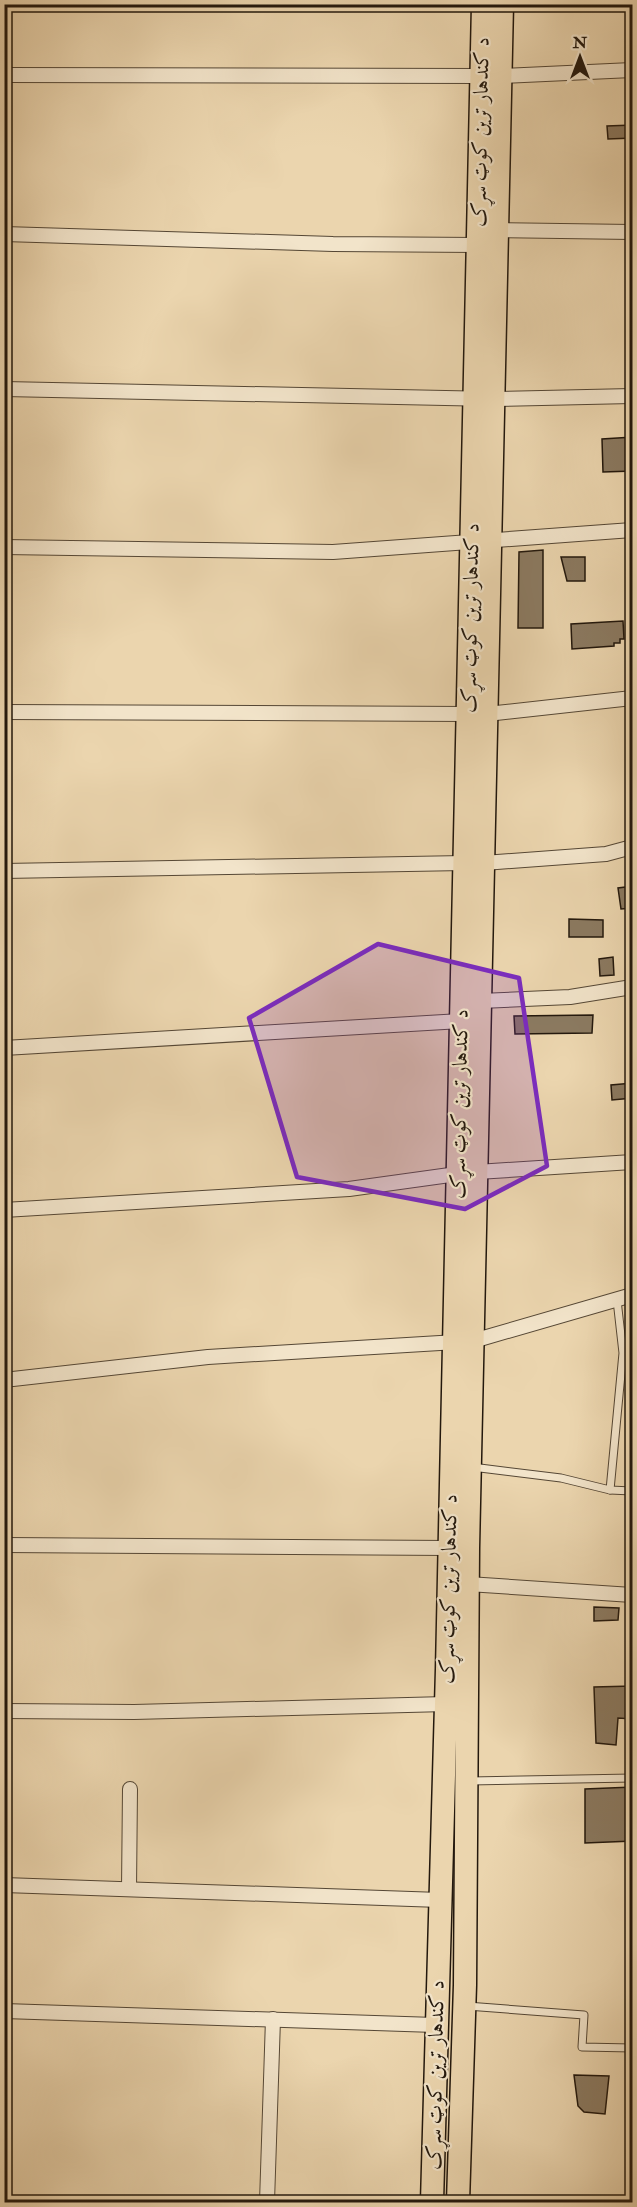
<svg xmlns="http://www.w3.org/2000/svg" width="637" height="2207" viewBox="0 0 637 2207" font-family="'IM FELL Double Pica',Amiri,serif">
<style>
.building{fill:#8b7a61;stroke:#23180d;stroke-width:1.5}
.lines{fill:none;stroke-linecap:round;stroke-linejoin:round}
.service-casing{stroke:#554735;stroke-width:9}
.minor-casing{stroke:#554735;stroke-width:16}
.primary-casing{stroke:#23180d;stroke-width:25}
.service{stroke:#f2e4ca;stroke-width:7}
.minor{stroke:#f2e4ca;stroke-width:14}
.primary{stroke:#ebd5ae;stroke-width:22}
.marked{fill:#7b2cbf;fill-opacity:0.2;stroke:#7b2cbf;stroke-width:4.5;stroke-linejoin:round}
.labels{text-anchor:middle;stroke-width:4.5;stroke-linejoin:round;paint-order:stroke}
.street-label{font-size:21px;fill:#23180d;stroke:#f2e4ca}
</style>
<rect width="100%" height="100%" fill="#ebd5ae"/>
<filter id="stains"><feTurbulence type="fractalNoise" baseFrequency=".00333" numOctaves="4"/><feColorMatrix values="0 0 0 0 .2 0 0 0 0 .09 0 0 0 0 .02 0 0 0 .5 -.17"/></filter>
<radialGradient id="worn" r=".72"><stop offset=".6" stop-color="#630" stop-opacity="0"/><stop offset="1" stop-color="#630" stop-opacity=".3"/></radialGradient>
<g class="building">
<polygon points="633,125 633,138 608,139 607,126"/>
<polygon points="633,437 633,471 603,472 602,439"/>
<polygon points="543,550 543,628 518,628 519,552"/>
<polygon points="561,557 585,557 585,581 567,581"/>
<polygon points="623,621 624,639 620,639 620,643 614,643 614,646 572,649 571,624"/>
<polygon points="633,886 633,908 621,909 618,888"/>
<polygon points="569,919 603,920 603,937 569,937"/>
<polygon points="613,957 614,975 600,976 599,959"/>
<polygon points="593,1015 592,1033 515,1034 514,1016"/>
<polygon points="633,1083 633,1098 612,1100 611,1085"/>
<polygon points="594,1607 619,1608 618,1620 594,1621"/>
<polygon points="633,1686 633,1719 618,1718 616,1745 596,1743 594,1687"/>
<polygon points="633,1787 633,1841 585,1843 585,1789"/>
<polygon points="574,2075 609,2076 605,2114 584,2112 578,2106"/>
</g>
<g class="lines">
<g class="service-casing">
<g id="service">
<polyline points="472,1467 561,1478 610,1490 632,1491"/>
<polyline points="610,1490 623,1353 617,1300"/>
<polyline points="470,1781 632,1778"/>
<polyline points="467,2006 584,2015 582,2047 632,2048"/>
</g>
</g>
<g class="minor-casing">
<g id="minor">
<polyline points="4,75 481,76"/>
<polyline points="501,76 632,70"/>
<polyline points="497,230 632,232"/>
<polyline points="4,234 333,244 478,245"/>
<polyline points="4,389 493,399 632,396"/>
<polyline points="4,547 333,552 632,530"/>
<polyline points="4,712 468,714"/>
<polyline points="487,714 632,698"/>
<polyline points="484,863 606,854 632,847"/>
<polyline points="4,871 464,863"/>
<polyline points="480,1001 570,997 632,987"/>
<polyline points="4,1048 461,1021"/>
<polyline points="477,1172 632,1162"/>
<polyline points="4,1210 349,1189 457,1174"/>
<polyline points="4,1380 208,1357 473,1341 632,1295"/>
<polyline points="4,1545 449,1548"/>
<polyline points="468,1584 632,1595"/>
<polyline points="4,1711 134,1712 446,1704"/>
<polyline points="4,1885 440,1900"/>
<polyline points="129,1889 130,1789"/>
<polyline points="4,2011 435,2025"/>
<polyline points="267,2202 273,2019"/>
</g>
</g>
<g class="primary-casing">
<g id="primary">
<polyline points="432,2202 447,1669 483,4"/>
<polyline points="458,2202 465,1985 468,1548 502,4"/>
</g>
</g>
<use href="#service" class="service"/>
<use href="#minor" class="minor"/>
<use href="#primary" class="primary"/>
</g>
<path class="marked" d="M378 944 519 978 547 1166 465 1209 297 1177 249 1018Z"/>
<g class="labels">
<g class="street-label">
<text transform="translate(480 132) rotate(-89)" y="7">د کندهار ترين کوټ سړک</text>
<text transform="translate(470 618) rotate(-89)" y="7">د کندهار ترين کوټ سړک</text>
<text transform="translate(459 1104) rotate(-89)" y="7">د کندهار ترين کوټ سړک</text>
<text transform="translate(448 1589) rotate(-89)" y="7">د کندهار ترين کوټ سړک</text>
<text transform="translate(435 2075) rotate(-89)" y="7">د کندهار ترين کوټ سړک</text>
</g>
</g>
<rect width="637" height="2207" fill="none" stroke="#ebd5ae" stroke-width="24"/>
<rect x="6" y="6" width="625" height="2195" fill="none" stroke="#23180d" stroke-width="3"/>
<rect x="12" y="12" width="613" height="2183" fill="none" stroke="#23180d" stroke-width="1.5"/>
<g transform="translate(580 57)" stroke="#f2e4ca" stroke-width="4.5" paint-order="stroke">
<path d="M0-4.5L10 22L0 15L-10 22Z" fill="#23180d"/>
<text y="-9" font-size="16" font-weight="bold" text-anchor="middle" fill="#23180d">N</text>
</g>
<rect width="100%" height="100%" filter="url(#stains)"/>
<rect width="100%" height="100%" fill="url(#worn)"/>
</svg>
